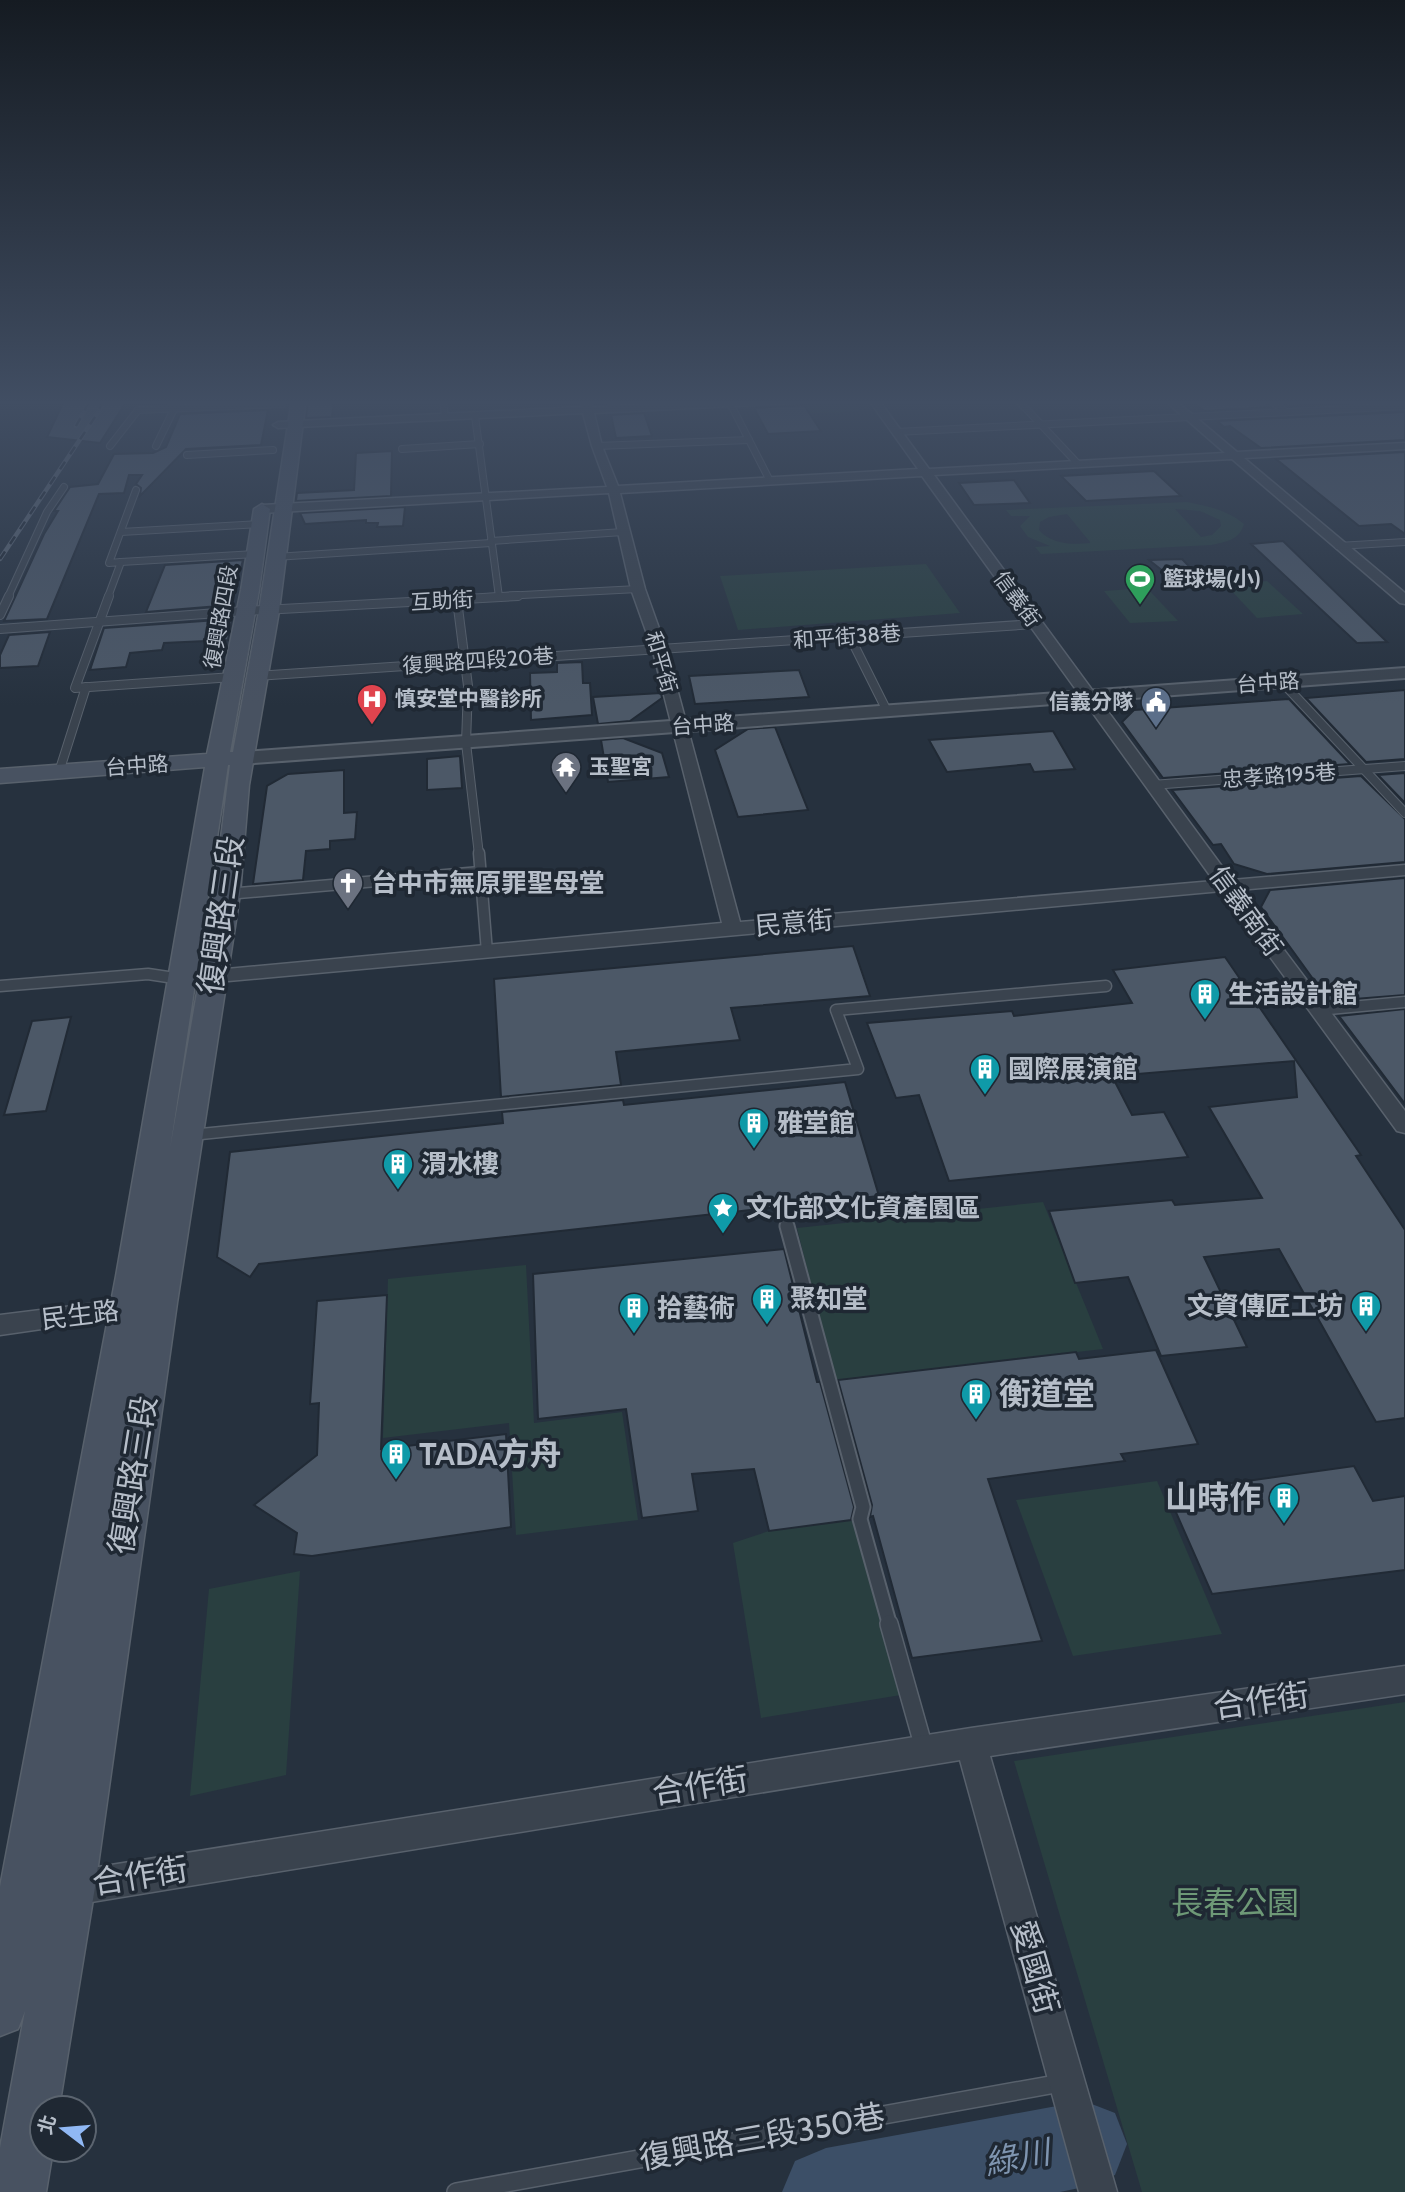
<svg xmlns="http://www.w3.org/2000/svg" width="1405" height="2192" viewBox="0 0 1405 2192" font-family="Cabin,'Noto Sans TC',sans-serif">
<style>
.green{fill:#293f40;fill-rule:evenodd}
.lines{fill:none;stroke-linecap:round;stroke-linejoin:round}
.river{fill:#3c4f67;fill-rule:evenodd}
.building{fill:#4c5867;stroke:#212a35;stroke-width:2}
.service-far4-casing{stroke:#58616c;stroke-width:8}
.service-far3-casing{stroke:#58616c;stroke-width:10}
.service-far2-casing{stroke:#58616c;stroke-width:13}
.service-far1-casing{stroke:#58616c;stroke-width:17}
.service-casing{stroke:#58616c;stroke-width:20}
.minor-casing{stroke:#58616c;stroke-width:3}
.tertiary-casing{stroke:#58616c;stroke-width:4}
.secondary-casing{stroke:#58616c;stroke-width:3}
.service-far4{stroke:#3a434e;stroke-width:6}
.service-far3{stroke:#3a434e;stroke-width:8}
.service-far2{stroke:#3a434e;stroke-width:10}
.service-far1{stroke:#3a434e;stroke-width:13}
.service{stroke:#3a434e;stroke-width:17}
.minor{fill:#3a434e;fill-rule:evenodd}
.tertiary{fill:#3a434e;fill-rule:evenodd}
.secondary{fill:#485261;fill-rule:evenodd}
.rail-casing{stroke:#5c6775;stroke-width:4.5}
.rail{stroke:#1f2833;stroke-width:2.5;stroke-dasharray:9;stroke-linecap:butt}
.labels{text-anchor:middle;stroke-width:7;stroke-linejoin:round;paint-order:stroke}
.far-poi-label{font-size:21px;font-weight:bold;fill:#b6bec9;stroke:#1f2833;text-anchor:start}
.far-street-label{font-size:21px;fill:#b6bec9;stroke:#1f2833}
.poi-label{font-size:26px;font-weight:bold;fill:#b6bec9;stroke:#1f2833;text-anchor:start}
.street-label{font-size:26px;fill:#b6bec9;stroke:#1f2833}
.near-street-label{font-size:32px;fill:#b6bec9;stroke:#1f2833}
.near-poi-label{font-size:32px;font-weight:bold;fill:#b6bec9;stroke:#1f2833;text-anchor:start}
.near-park-label{font-size:32px;fill:#6e9977;stroke:#1f2833}
.near-water-label{font-size:33px;font-style:italic;fill:#7f95b0;stroke:#1f2833}
</style>
<rect width="100%" height="100%" fill="#26313e"/>
<g class="green">
<polygon points="853,402 860,411 809,414 803,405"/>
<path d="M1187 502C1208 506 1227 510 1244 524 1240 540 1225 542 1211 545L1041 554 1035 547 1050 546 1028 537 1020 526 1030 516H1011L1006 510ZM1175 509 1200 511 1220 520 1221 526 1212 535 1201 537ZM1067 514 1090 542V543C1072 545 1051 544 1039 530L1040 522 1049 517Z"/>
<polygon points="926,564 960,613 738,630 720,576"/>
<polygon points="1267,581 1303,614 1257,618 1226,585"/>
<polygon points="1147,588 1178,621 1130,623 1104,591"/>
<polygon points="1043,1202 1103,1349 835,1380 797,1228"/>
<polygon points="526,1265 534,1423 622,1412 638,1520 516,1535 509,1423 383,1438 388,1279"/>
<polygon points="1157,1481 1222,1634 1073,1656 1016,1500"/>
<polygon points="860,1519 907,1694 761,1718 733,1543 769,1531"/>
<polygon points="300,1571 286,1775 190,1796 209,1589"/>
<polygon points="1405,1702 1405,2192 1142,2192 1014,1761"/>
</g>
<g class="lines">
<polygon class="river" points="1084,2101 1115,2113 1127,2144 1115,2175 1084,2187 1060,2192 782,2192 795,2161 826,2148"/>
</g>
<g class="building">
<polygon points="65,399 128,399 100,443 47,437"/>
<polygon points="308,399 334,399 332,417 306,418"/>
<polygon points="1189,399 1263,399 1270,407 1204,411"/>
<polygon points="1278,399 1405,399 1405,400 1288,406"/>
<polygon points="804,405 821,431 768,434 754,408"/>
<polygon points="268,410 261,445 186,449 140,496 141,488 136,484 142,475 129,475 124,493 99,494 47,619 4,621 44,534 58,511 54,511 70,487 98,484 114,454 153,453 166,447 180,414"/>
<polygon points="1405,412 1405,440 1261,448 1230,426 1224,427 1217,421"/>
<polygon points="644,413 652,436 616,438 611,415"/>
<polygon points="392,451 391,496 296,501 297,493 354,490 356,453"/>
<polygon points="1405,452 1405,534 1391,524 1359,526 1276,459"/>
<polygon points="1154,471 1181,496 1086,501 1061,476"/>
<polygon points="1014,480 1030,503 974,505 959,483"/>
<polygon points="405,507 403,526 377,527 378,523 366,523 366,520 305,524 300,513"/>
<polygon points="1283,541 1387,642 1357,643 1251,544"/>
<polygon points="1182,559 1204,582 1178,583 1149,560"/>
<polygon points="243,560 231,605 146,612 165,565"/>
<polygon points="232,619 228,640 164,643 162,650 130,653 126,667 90,670 104,628"/>
<polygon points="50,632 38,666 0,668 0,655 9,635"/>
<polygon points="582,662 583,683 590,683 592,715 531,720 530,673 557,672 557,663"/>
<polygon points="799,670 809,697 695,704 689,676"/>
<polygon points="1405,690 1405,759 1366,762 1306,698"/>
<polygon points="661,693 662,698 630,721 598,724 593,697"/>
<polygon points="1289,699 1350,764 1163,778 1122,722 1134,710"/>
<polygon points="775,727 808,810 738,817 715,750 748,729"/>
<polygon points="1053,731 1075,769 1034,772 1030,764 947,772 929,740"/>
<polygon points="623,738 662,753 669,777 608,782 601,740"/>
<polygon points="460,756 462,788 427,790 427,759"/>
<polygon points="344,770 344,813 357,812 355,839 330,841 330,849 306,851 303,880 253,884 267,786 288,774"/>
<polygon points="1405,773 1405,803 1378,775"/>
<polygon points="1361,776 1405,819 1405,862 1267,874 1234,864 1221,844 1213,845 1172,790"/>
<polygon points="1405,878 1405,995 1329,1001 1261,907 1270,890"/>
<polygon points="853,946 870,996 731,1008 740,1040 616,1052 621,1085 501,1097 494,979"/>
<polygon points="1225,957 1361,1155 1356,1156 1405,1230 1405,1418 1376,1422 1279,1249 1204,1257 1247,1347 1161,1356 1128,1277 1075,1283 1049,1211 1172,1200 1175,1205 1262,1198 1209,1107 1297,1097 1294,1061 1112,1076 1132,1115 1164,1112 1188,1157 949,1181 919,1095 896,1098 867,1023 1012,1011 1014,1016 1132,1003 1113,970"/>
<polygon points="1405,1009 1405,1104 1339,1016"/>
<polygon points="71,1017 46,1111 4,1115 32,1021"/>
<polygon points="845,1082 879,1196 259,1264 250,1277 217,1257 230,1152 503,1123 502,1112 623,1100 624,1105"/>
<polygon points="784,1249 817,1382 820,1382 854,1507 851,1520 769,1531 754,1469 692,1474 698,1511 642,1518 626,1409 538,1419 533,1274"/>
<polygon points="387,1295 381,1449 506,1434 511,1527 312,1556 294,1554 297,1533 254,1505 317,1455 319,1403 310,1404 317,1301"/>
<polygon points="1156,1350 1198,1444 1121,1454 1125,1461 988,1479 1042,1641 912,1658 873,1516 870,1517 872,1505 838,1380 1076,1352 1079,1359"/>
<polygon points="1354,1466 1373,1501 1405,1496 1405,1570 1212,1594 1167,1492"/>
</g>
<g class="lines">
<g class="service-far4-casing">
<g id="service-far4">
<polyline points="443,399 445,417"/>
<polyline points="1017,399 1078,464"/>
<polyline points="1269,399 1286,412"/>
<polyline points="730,403 769,479"/>
<polyline points="475,416 499,597"/>
<polyline points="896,432 1405,406"/>
<polyline points="110,446 138,410 282,404"/>
<polyline points="156,446 174,409"/>
<polyline points="597,446 749,440"/>
<polyline points="402,449 480,444"/>
<polyline points="187,455 273,450"/>
<polyline points="121,532 260,524"/>
<polyline points="491,541 623,532"/>
<polyline points="1338,546 1405,542"/>
<polyline points="275,557 491,543"/>
<polyline points="121,562 255,554"/>
<polyline points="8,597 47,512 64,487"/>
<polyline points="108,597 121,562 109,563 136,490"/>
<polyline points="486,597 638,589"/>
</g>
</g>
<g class="service-far3-casing">
<g id="service-far3">
<polyline points="109,596 75,688 233,677"/>
<polyline points="457,600 468,686 466,743 479,855"/>
<polyline points="0,615 9,596"/>
<polyline points="0,629 245,611 518,596"/>
<polyline points="850,637 887,711"/>
<polyline points="256,676 1035,624"/>
<polyline points="1282,682 1405,813"/>
<polyline points="59,772 86,687"/>
<polyline points="1152,785 1405,766"/>
</g>
</g>
<g class="service-far2-casing">
<g id="service-far2">
<polyline points="479,853 487,952"/>
<polyline points="227,894 480,872"/>
<polyline points="0,986 148,974 181,979"/>
<polyline points="1318,1010 1405,1002"/>
<polyline points="191,1135 858,1069 836,1010 1106,986"/>
</g>
</g>
<g class="service-far1-casing">
<polyline id="service-far1" points="787,1226 863,1507 860,1519 890,1626"/>
</g>
<g class="service-casing">
<g id="service">
<polyline points="889,1624 924,1748"/>
<polyline points="456,2192 1061,2083"/>
</g>
</g>
<g class="minor-casing">
<g id="minor">
<path d="M580 399H590L592 407 752 399H819L814 402 594 413 602 446 618 486 918 469 868 399H878L929 469 1225 453 1163 399H1174L1237 452 1405 443V449L1244 458 1405 593V604L1400 603 1232 459 934 475 1232 880 1405 865V875L1239 890 1405 1111V1133L1397 1131 1222 891 184 985 177 983 174 979 177 975 184 973 722 923 652 648 631 589 609 493 262 513 256 509 262 505 607 487 592 446 583 413 278 428 273 425 278 422 582 407ZM922 476 1214 881 740 922 666 648 645 589 620 493Z"/>
<polygon points="137,1298 146,1300 149,1307 146,1314 0,1335 0,1315"/>
<polygon points="1405,1666 1405,1694 990,1756 1117,2192 1079,2192 960,1760 67,1906 55,1901 50,1889 55,1877 67,1872 971,1728"/>
</g>
</g>
<g class="tertiary-casing">
<polygon id="tertiary" points="1405,668 1405,678 242,764 232,758 242,752"/>
</g>
<g class="secondary-casing">
<path id="secondary" d="M292 399H306L279 611 249 785 240 894 177 1303 95 1887 59 2108H42V2150H53L46 2192H0V2148L25 2011 18 2029 0 2036V1887L116 1276 205 767 0 783V769L207 754 241 590 254 509 262 504 270 509 259 590 230 752H233L259 611ZM228 765H230L214 894 170 1149Z"/>
</g>
<use href="#service-far4" class="service-far4"/>
<use href="#service-far3" class="service-far3"/>
<use href="#service-far2" class="service-far2"/>
<use href="#service-far1" class="service-far1"/>
<use href="#service" class="service"/>
<use href="#minor" class="minor"/>
<use href="#tertiary" class="tertiary"/>
<use href="#secondary" class="secondary"/>
<g class="rail-casing">
<g id="rail">
<polyline points="76,426 91,399"/>
<polyline points="0,559 99,411 103,399"/>
</g>
</g>
<use href="#rail" class="rail"/>
</g>
<linearGradient id="sky" x2="0" y2="1"><stop stop-color="#151b22"/><stop offset="0.57" stop-color="#414e63"/><stop offset="1" stop-color="#414e63" stop-opacity="0"/></linearGradient>
<rect width="1405" height="706" fill="url(#sky)"/>
<defs>
<g id="stadium-pin" transform="scale(1.575)"><path d="M0 17L-7.5 6A9.5 9.5 0 1 1 7.5 6Z" fill="#2e9e5b" stroke="#1f2833"/><path d="M0-5a6.5 5 0 1 0 0 10a6.5 5 0 1 0 0-10ZM-3.5-1.8h7v3.6h-7Z" fill="#fff"/></g>
<g id="hospital-pin" transform="scale(1.575)"><path d="M0 17L-7.5 6A9.5 9.5 0 1 1 7.5 6Z" fill="#e0444e" stroke="#1f2833"/><path d="M-5-5h3v3.5h4V-5h3V5h-3V1.5h-4V5h-3Z" fill="#fff"/></g>
<g id="civic-pin" transform="scale(1.575)"><path d="M0 17L-7.5 6A9.5 9.5 0 1 1 7.5 6Z" fill="#5c6f8a" stroke="#1f2833"/><path d="M-.6-6.5H3V-4.5H.6V-3L4-1V1h2V6H-6V1h2V-1L-.6-3ZM-1.2 2.5V6h2.4V2.5Z" fill="#fff"/></g>
<g id="temple-pin" transform="scale(1.575)"><path d="M0 17L-7.5 6A9.5 9.5 0 1 1 7.5 6Z" fill="#6b7280" stroke="#1f2833"/><path d="M0-6L5-2H3V0L6.5 2.5H4V6H1.5V3h-3V6H-4V2.5H-6.5L-3 0V-2H-5Z" fill="#fff"/></g>
<g id="church-pin" transform="scale(1.575)"><path d="M0 17L-7.5 6A9.5 9.5 0 1 1 7.5 6Z" fill="#6b7280" stroke="#1f2833"/><path d="M-1.2-6h2.4v3.5h3.3v2.4h-3.3V6h-2.4V-.1h-3.3v-2.4h3.3Z" fill="#fff"/></g>
<g id="building-pin" transform="scale(1.575)"><path d="M0 17L-7.5 6A9.5 9.5 0 1 1 7.5 6Z" fill="#0f9aa8" stroke="#1f2833"/><path d="M-4-6H4V6H1V3H-1V6H-4ZM-2.5-4.3h1.7v1.8h-1.7ZM.8-4.3h1.7v1.8H.8ZM-2.5-1h1.7V.8h-1.7ZM.8-1h1.7V.8H.8Z" fill="#fff"/></g>
<g id="sight-pin" transform="scale(1.575)"><path d="M0 17L-7.5 6A9.5 9.5 0 1 1 7.5 6Z" fill="#0f9aa8" stroke="#1f2833"/><path d="M0-6L1.8-2.2L6-1.7L2.9 1.2L3.7 5.4L0 3.3L-3.7 5.4L-2.9 1.2L-6-1.7L-1.8-2.2Z" fill="#fff"/></g>
</defs>
<g fill-rule="evenodd">
<use href="#stadium-pin" x="1140" y="579"/>
<use href="#hospital-pin" x="372" y="699"/>
<use href="#civic-pin" x="1156" y="702"/>
<use href="#temple-pin" x="566" y="767"/>
<use href="#church-pin" x="348" y="883"/>
<use href="#building-pin" x="1205" y="994"/>
<use href="#building-pin" x="985" y="1069"/>
<use href="#building-pin" x="754" y="1123"/>
<use href="#building-pin" x="398" y="1164"/>
<use href="#sight-pin" x="723" y="1208"/>
<use href="#building-pin" x="767" y="1299"/>
<use href="#building-pin" x="1366" y="1306"/>
<use href="#building-pin" x="634" y="1308"/>
<use href="#building-pin" x="976" y="1394"/>
<use href="#building-pin" x="396" y="1454"/>
<use href="#building-pin" x="1284" y="1498"/>
</g>
<g class="labels">
<g class="far-poi-label">
<text x="1163" y="586">籃球場(小)</text>
<text x="395" y="706">慎安堂中醫診所</text>
<text x="1133" y="709" text-anchor="end">信義分隊</text>
<text x="589" y="774">玉聖宮</text>
</g>
<g class="far-street-label">
<text transform="translate(1017 599) rotate(54)" y="7">信義街</text>
<text transform="translate(442 601) rotate(-3)" y="7">互助街</text>
<text transform="translate(221 617) rotate(-80)" y="7">復興路四段</text>
<text transform="translate(847 637) rotate(-4)" y="7">和平街38巷</text>
<text transform="translate(478 661) rotate(-4)" y="7">復興路四段20巷</text>
<text transform="translate(661 662) rotate(74)" y="7">和平街</text>
<text transform="translate(1268 683) rotate(-4)" y="7">台中路</text>
<text transform="translate(703 725) rotate(-4)" y="7">台中路</text>
<text transform="translate(137 766) rotate(-4)" y="7">台中路</text>
<text transform="translate(1279 776) rotate(-4)" y="7">忠孝路195巷</text>
</g>
<g class="poi-label">
<text x="371" y="892">台中市無原罪聖母堂</text>
<text x="1228" y="1003">生活設計館</text>
<text x="1008" y="1078">國際展演館</text>
<text x="777" y="1132">雅堂館</text>
<text x="421" y="1173">渭水樓</text>
<text x="746" y="1217">文化部文化資產園區</text>
<text x="790" y="1308">聚知堂</text>
<text x="1343" y="1315" text-anchor="end">文資傳匠工坊</text>
<text x="657" y="1317">拾藝術</text>
</g>
<g class="street-label">
<text transform="translate(1246 911) rotate(54)" y="9">信義南街</text>
<text transform="translate(794 923) rotate(-5)" y="9">民意街</text>
<text transform="translate(80 1315) rotate(-7)" y="9">民生路</text>
</g>
<g class="near-street-label">
<text transform="translate(221 915) rotate(-82)" y="11">復興路三段</text>
<text transform="translate(133 1475) rotate(-81)" y="11">復興路三段</text>
<text transform="translate(1261 1701) rotate(-8)" y="11">合作街</text>
<text transform="translate(700 1786) rotate(-9)" y="11">合作街</text>
<text transform="translate(140 1876) rotate(-9)" y="11">合作街</text>
<text transform="translate(1035 1967) rotate(74)" y="11">愛國街</text>
<text transform="translate(762 2137) rotate(-10)" y="11">復興路三段350巷</text>
</g>
<g class="near-poi-label">
<text x="999" y="1405">衡道堂</text>
<text x="419" y="1465">TADA方舟</text>
<text x="1261" y="1509" text-anchor="end">山時作</text>
</g>
<g class="near-park-label">
<text x="1235" y="1914">長春公園</text>
</g>
<g class="near-water-label">
<text transform="translate(1017 2157) rotate(-11)" y="12">綠川</text>
</g>
</g>
<g transform="translate(63 2129) rotate(286)"><circle r="33" fill="#1f2833" stroke="#5b646f" stroke-width="2"/>
<path d="M0-5L12 26L0 18L-12 26Z" fill="#90b8f4"/>
<text y="-10" font-size="19" font-weight="bold" text-anchor="middle" fill="#b6bec9">北</text>
</g>
</svg>
